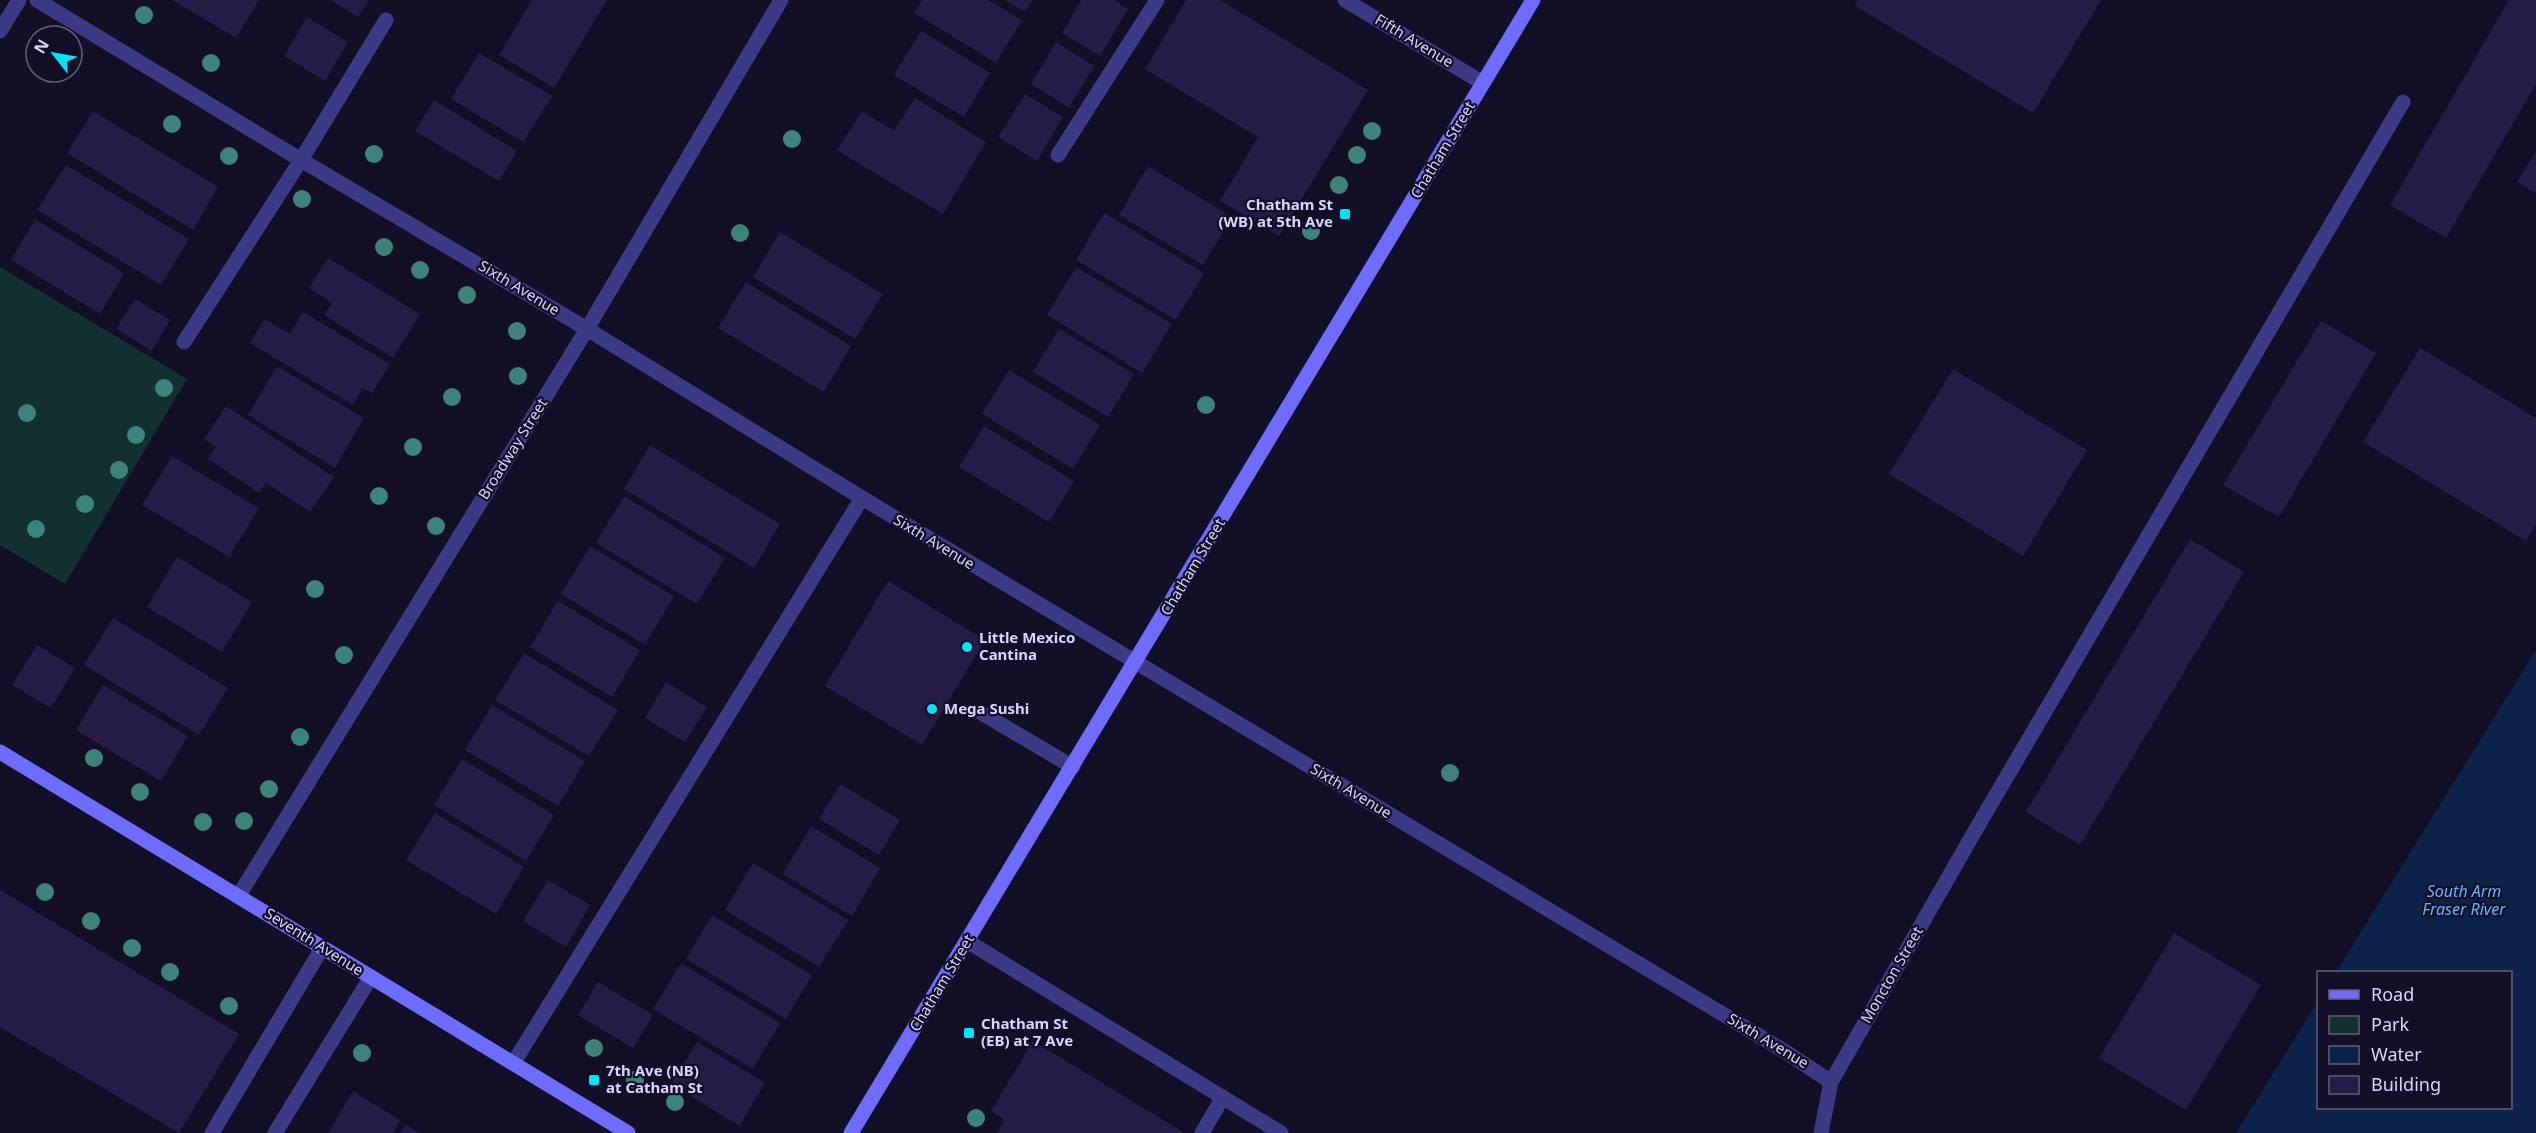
<svg xmlns="http://www.w3.org/2000/svg" width="2536" height="1133" viewBox="0 0 2536 1133" font-family="'Noto Sans',sans-serif">
<style>
.green{fill:#12302f}
.water{fill:#0c2248}
.building{fill:#241b47}
.lines{fill:none;stroke-linecap:round;stroke-linejoin:round}
.lane{stroke:#3d3a85;stroke-width:15}
.street{stroke:#3d3a85;stroke-width:15}
.secondary{stroke:#6f6bff;stroke-width:15}
.tree{fill:#3d827b}
.poi-dot{fill:#00e5ff;stroke:#130f26;stroke-width:2}
.labels{text-anchor:middle;stroke-width:4.5;stroke-linejoin:round;paint-order:stroke}
.street-label{font-size:15px;fill:#d9d4ff;stroke:#130f26}
.poi-label{font-size:15px;font-weight:bold;fill:#d9d4ff;stroke:#130f26;text-anchor:start}
.water-label{font-size:16px;font-style:italic;fill:#62b6ff;stroke:#130f26}
</style>
<rect width="100%" height="100%" fill="#130f26"/>
<polygon class="green" points="0,267 187,379 65,584 0,545"/>
<polygon class="water" points="2536,650 2536,1133 2236,1133 2318,1001 2318,1108 2510,1108 2510,972 2336,972"/>
<g class="building">
<polygon points="172,0 259,0 236,38"/>
<polygon points="330,0 369,0 358,17"/>
<polygon points="532,0 607,0 554,88 499,55"/>
<polygon points="922,0 988,0 1022,20 996,63 914,13"/>
<polygon points="1004,0 1032,0 1025,12"/>
<polygon points="1081,0 1114,0 1128,9 1100,56 1062,33"/>
<polygon points="1186,0 1220,0 1368,90 1279,236 1220,201 1258,137 1145,69"/>
<polygon points="1858,0 2101,0 2033,113 1855,6"/>
<polygon points="2509,0 2536,0 2536,84 2446,238 2390,205"/>
<polygon points="307,17 348,42 325,81 284,56"/>
<polygon points="921,31 990,73 964,117 894,75"/>
<polygon points="1056,42 1094,66 1069,108 1031,84"/>
<polygon points="479,53 552,96 523,142 451,99"/>
<polygon points="1025,94 1063,117 1037,161 998,137"/>
<polygon points="915,98 986,142 943,214 837,150 862,111 894,131"/>
<polygon points="434,100 517,151 499,181 415,131"/>
<polygon points="93,111 218,187 193,230 67,153"/>
<polygon points="2536,151 2536,193 2517,182"/>
<polygon points="66,165 189,239 161,285 37,210"/>
<polygon points="1148,166 1232,217 1203,265 1119,215"/>
<polygon points="1104,213 1204,273 1176,320 1076,260"/>
<polygon points="35,219 124,273 100,314 11,260"/>
<polygon points="780,232 883,294 855,339 753,277"/>
<polygon points="328,258 420,314 393,358 324,315 332,303 309,288"/>
<polygon points="1076,267 1172,324 1142,373 1047,315"/>
<polygon points="746,282 851,346 824,392 718,328"/>
<polygon points="135,299 170,320 152,351 116,329"/>
<polygon points="303,312 390,364 372,393 362,388 353,405 250,343 264,319 290,334"/>
<polygon points="2321,321 2376,353 2279,517 2223,485"/>
<polygon points="1059,329 1134,374 1108,417 1033,372"/>
<polygon points="2420,348 2536,418 2536,524 2526,541 2363,442"/>
<polygon points="277,366 364,418 335,468 248,415"/>
<polygon points="1953,369 2087,450 2023,556 1889,474"/>
<polygon points="1009,370 1100,425 1073,469 982,414"/>
<polygon points="226,406 334,477 310,512 266,483 259,493 208,459 216,447 204,439"/>
<polygon points="984,426 1074,481 1049,522 959,467"/>
<polygon points="650,445 780,524 754,568 624,489"/>
<polygon points="172,456 259,508 229,557 142,505"/>
<polygon points="624,496 725,558 697,604 596,543"/>
<polygon points="2190,539 2244,572 2080,845 2026,812"/>
<polygon points="590,546 674,596 645,645 561,594"/>
<polygon points="177,557 252,602 222,652 147,607"/>
<polygon points="888,581 985,640 922,745 825,686"/>
<polygon points="558,601 640,650 612,697 530,647"/>
<polygon points="113,618 228,688 199,735 84,665"/>
<polygon points="37,645 75,668 51,708 12,685"/>
<polygon points="524,653 618,710 589,756 495,700"/>
<polygon points="666,682 707,707 685,742 645,718"/>
<polygon points="103,685 188,736 161,781 76,730"/>
<polygon points="492,705 585,761 558,806 465,750"/>
<polygon points="462,759 554,815 526,861 434,805"/>
<polygon points="840,784 900,820 879,855 819,819"/>
<polygon points="435,813 524,867 496,914 406,860"/>
<polygon points="811,826 880,868 852,916 783,874"/>
<polygon points="753,863 848,920 819,967 725,910"/>
<polygon points="548,880 590,905 566,947 523,921"/>
<polygon points="0,890 239,1034 179,1133 0,1027"/>
<polygon points="712,915 812,975 786,1019 686,959"/>
<polygon points="2174,933 2261,985 2186,1110 2099,1058"/>
<polygon points="681,963 780,1023 753,1069 653,1009"/>
<polygon points="598,982 653,1015 633,1048 578,1015"/>
<polygon points="1033,1041 1185,1133 997,1133 1005,1120 991,1111"/>
<polygon points="697,1042 765,1083 739,1126 671,1084"/>
<polygon points="353,1091 400,1120 393,1133 328,1133"/>
<polygon points="405,1124 420,1133 400,1133"/>
</g>
<g class="lines">
<g class="lane">
<polyline points="1058,155 1157,0"/>
<polyline points="184,342 301,160 386,20"/>
<polyline points="980,712 1073,767"/>
<polyline points="1979,824 2403,102"/>
<polyline points="967,941 1281,1133"/>
<polyline points="514,1062 862,498"/>
<polyline points="212,1133 322,948"/>
<polyline points="275,1133 371,977"/>
<polyline points="1202,1133 1223,1097"/>
</g>
<g class="street">
<polyline points="37,0 301,160 587,329 862,498 1786,1052 1831,1082"/>
<polyline points="1345,0 1483,83"/>
<polyline points="0,31 19,0"/>
<polyline points="239,895 587,329 781,0"/>
<polyline points="1821,1133 1831,1082 1979,824"/>
</g>
<g class="secondary">
<polyline points="0,752 628,1133"/>
<polyline points="851,1133 1533,0"/>
</g>
</g>
<g class="tree">
<circle cx="144" cy="15" r="9"/>
<circle cx="211" cy="63" r="9"/>
<circle cx="172" cy="124" r="9"/>
<circle cx="1372" cy="131" r="9"/>
<circle cx="792" cy="139" r="9"/>
<circle cx="374" cy="154" r="9"/>
<circle cx="1357" cy="155" r="9"/>
<circle cx="229" cy="156" r="9"/>
<circle cx="1339" cy="185" r="9"/>
<circle cx="302" cy="199" r="9"/>
<circle cx="1311" cy="231" r="9"/>
<circle cx="740" cy="233" r="9"/>
<circle cx="384" cy="247" r="9"/>
<circle cx="420" cy="270" r="9"/>
<circle cx="467" cy="295" r="9"/>
<circle cx="517" cy="331" r="9"/>
<circle cx="518" cy="376" r="9"/>
<circle cx="164" cy="388" r="9"/>
<circle cx="452" cy="397" r="9"/>
<circle cx="1206" cy="405" r="9"/>
<circle cx="27" cy="413" r="9"/>
<circle cx="136" cy="435" r="9"/>
<circle cx="413" cy="447" r="9"/>
<circle cx="119" cy="470" r="9"/>
<circle cx="379" cy="496" r="9"/>
<circle cx="85" cy="504" r="9"/>
<circle cx="436" cy="526" r="9"/>
<circle cx="36" cy="529" r="9"/>
<circle cx="315" cy="589" r="9"/>
<circle cx="344" cy="655" r="9"/>
<circle cx="300" cy="737" r="9"/>
<circle cx="94" cy="758" r="9"/>
<circle cx="1450" cy="773" r="9"/>
<circle cx="269" cy="789" r="9"/>
<circle cx="140" cy="792" r="9"/>
<circle cx="244" cy="821" r="9"/>
<circle cx="203" cy="822" r="9"/>
<circle cx="45" cy="892" r="9"/>
<circle cx="91" cy="921" r="9"/>
<circle cx="132" cy="948" r="9"/>
<circle cx="170" cy="972" r="9"/>
<circle cx="229" cy="1006" r="9"/>
<circle cx="594" cy="1048" r="9"/>
<circle cx="362" cy="1053" r="9"/>
<circle cx="635" cy="1080" r="9"/>
<circle cx="675" cy="1102" r="9"/>
<circle cx="976" cy="1118" r="9"/>
</g>
<g class="poi-dot">
<rect x="1339" y="208" width="12" height="12" rx="3"/>
<circle cx="967" cy="647" r="6"/>
<circle cx="932" cy="709" r="6"/>
<rect x="963" y="1027" width="12" height="12" rx="3"/>
<rect x="588" y="1074" width="12" height="12" rx="3"/>
</g>
<g class="labels">
<g class="street-label">
<text transform="translate(1414 41) rotate(31)" y="5">Fifth Avenue</text>
<text transform="translate(1443 150) rotate(-59)" y="5">Chatham Street</text>
<text transform="translate(519 288) rotate(31)" y="5">Sixth Avenue</text>
<text transform="translate(513 449) rotate(-58)" y="5">Broadway Street</text>
<text transform="translate(934 542) rotate(31)" y="5">Sixth Avenue</text>
<text transform="translate(1193 567) rotate(-59)" y="5">Chatham Street</text>
<text transform="translate(1351 791) rotate(31)" y="5">Sixth Avenue</text>
<text transform="translate(314 942) rotate(32)" y="5">Seventh Avenue</text>
<text transform="translate(1892 975) rotate(-60)" y="5">Moncton Street</text>
<text transform="translate(942 983) rotate(-59)" y="5">Chatham Street</text>
<text transform="translate(1768 1041) rotate(31)" y="5">Sixth Avenue</text>
</g>
<g class="poi-label">
<text x="1333" y="210" text-anchor="end">Chatham St<tspan x="1333" dy="17">(WB) at 5th Ave</tspan></text>
<text x="979" y="643">Little Mexico<tspan x="979" dy="17">Cantina</tspan></text>
<text x="944" y="714">Mega Sushi</text>
<text x="981" y="1029">Chatham St<tspan x="981" dy="17">(EB) at 7 Ave</tspan></text>
<text x="606" y="1076">7th Ave (NB)<tspan x="606" dy="17">at Catham St</tspan></text>
</g>
<g class="water-label">
<text x="2464" y="897">South Arm<tspan x="2464" dy="18">Fraser River</tspan></text>
</g>
</g>
<rect x="2317" y="971" width="195" height="138" fill="#130f26" stroke="#625e7d" stroke-width="1.5"/>
<rect x="2329" y="990" width="30" height="9" fill="#6f6bff" stroke="#625e7d" stroke-width="1.5"/>
<text x="2371" y="1001" font-size="18" fill="#d9d4ff">Road</text>
<rect x="2329" y="1016" width="30" height="18" fill="#12302f" stroke="#625e7d" stroke-width="1.5"/>
<text x="2371" y="1031" font-size="18" fill="#d9d4ff">Park</text>
<rect x="2329" y="1046" width="30" height="18" fill="#0c2248" stroke="#625e7d" stroke-width="1.5"/>
<text x="2371" y="1061" font-size="18" fill="#d9d4ff">Water</text>
<rect x="2329" y="1076" width="30" height="18" fill="#241b47" stroke="#625e7d" stroke-width="1.5"/>
<text x="2371" y="1091" font-size="18" fill="#d9d4ff">Building</text>
<g transform="translate(54 54) rotate(301)"><circle r="28" fill="#130f26" stroke="#625e7d" stroke-width="1.5"/>
<path d="M0-4.5L10 22L0 15L-10 22Z" fill="#00e5ff"/>
<text y="-9" font-size="16" font-weight="bold" text-anchor="middle" fill="#d9d4ff">N</text>
</g>
</svg>
